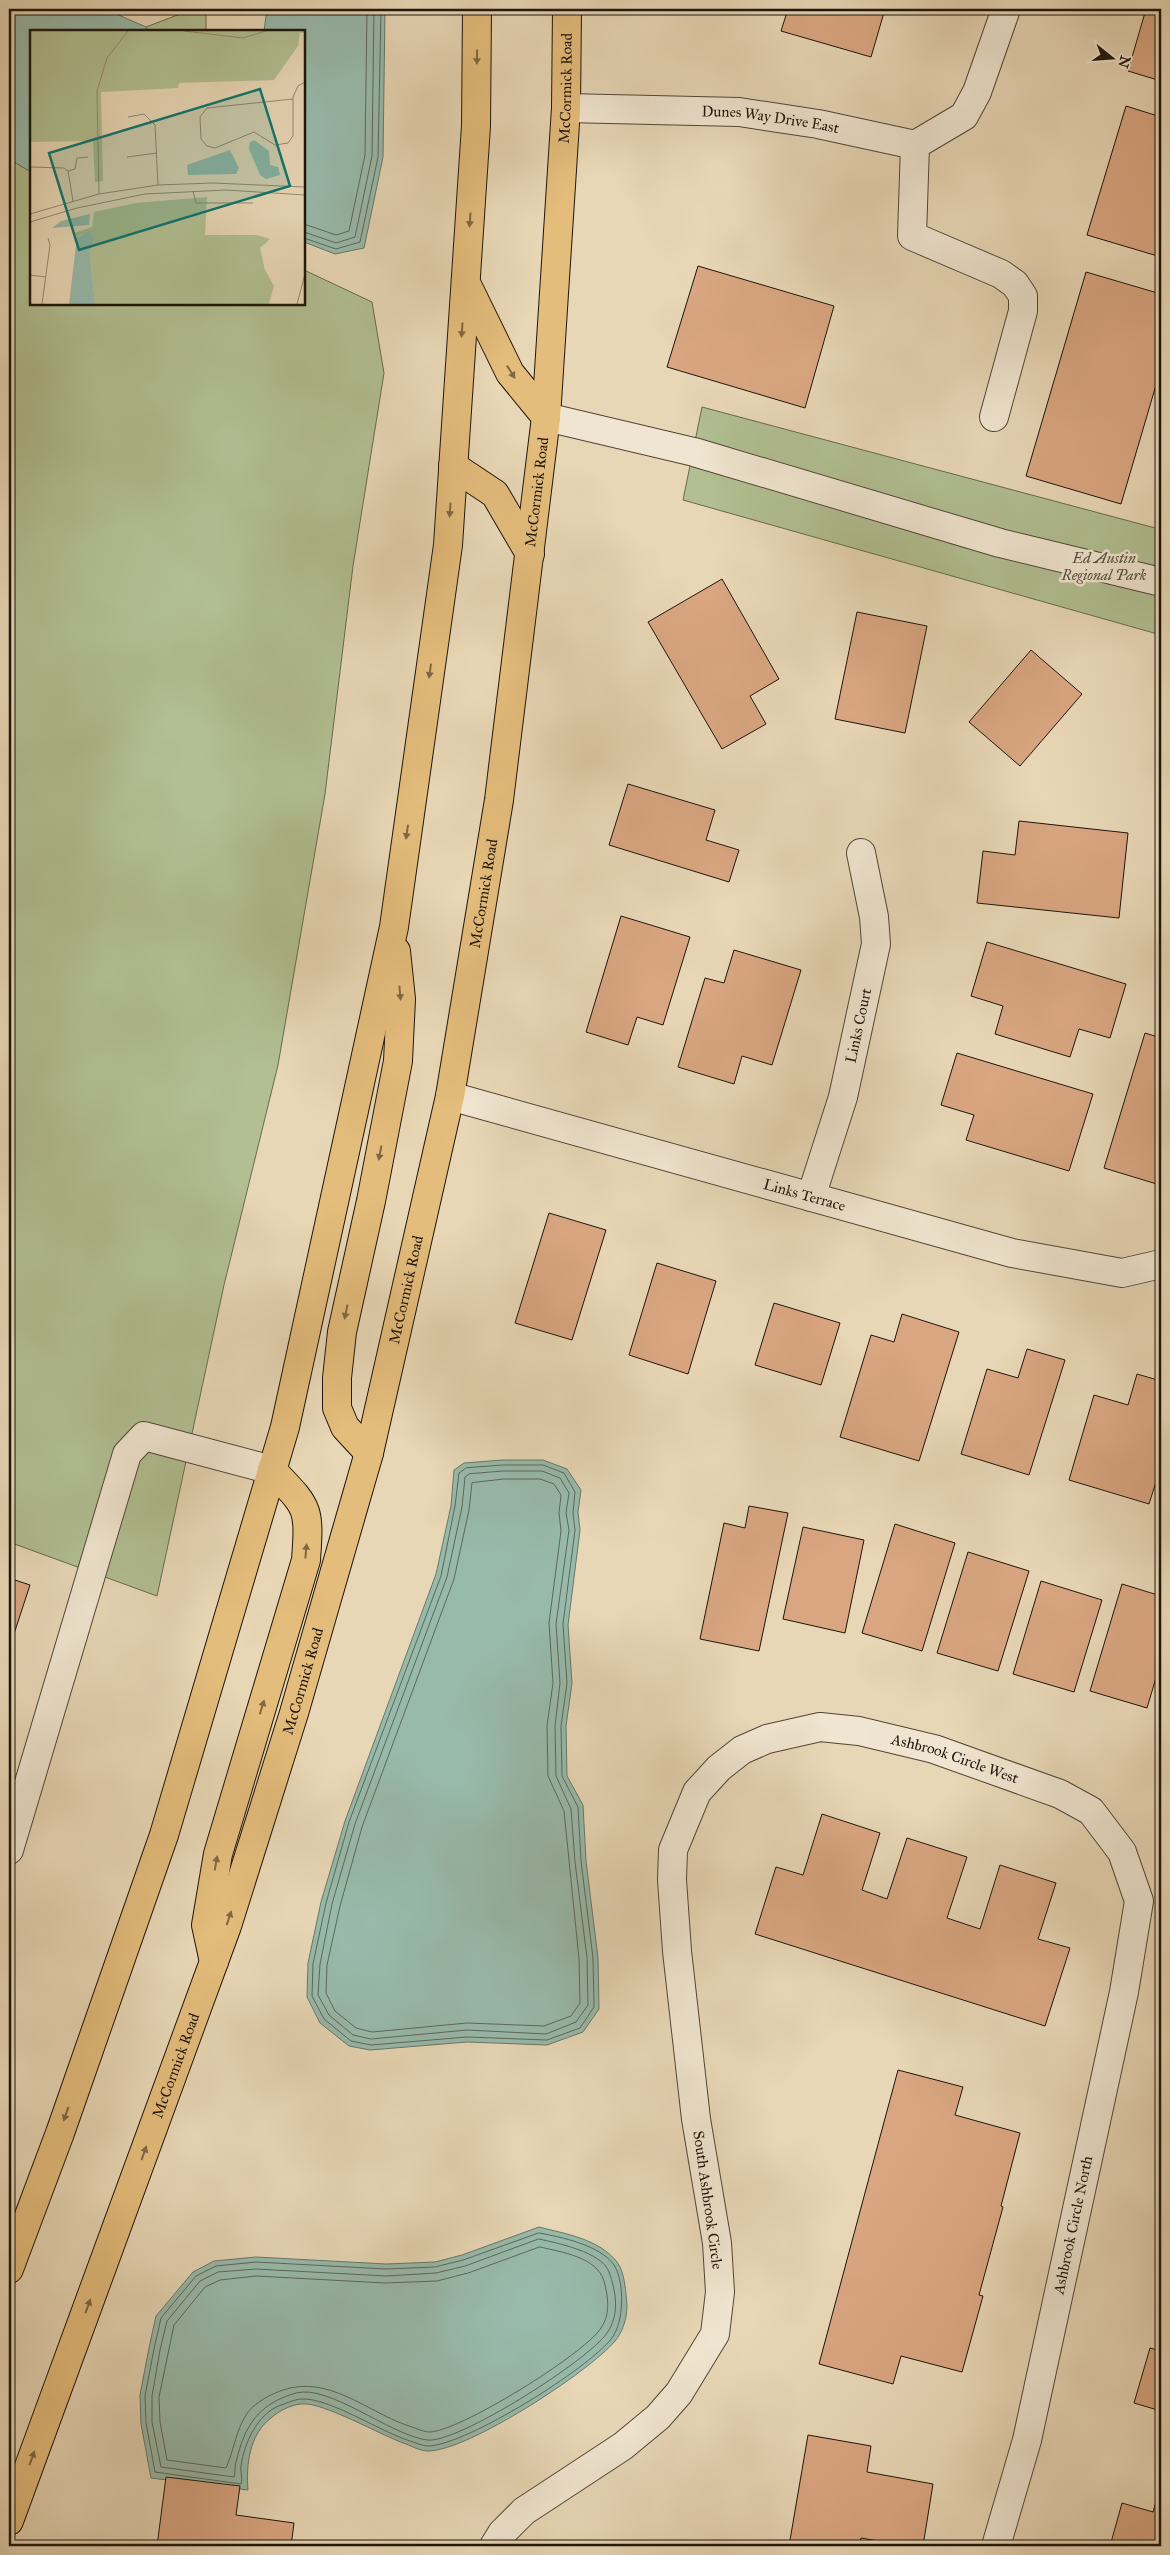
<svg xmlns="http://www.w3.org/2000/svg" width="1170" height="2555" viewBox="0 0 1170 2555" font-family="'IM FELL Great Primer',serif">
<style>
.green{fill:#b1bf92;stroke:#676a4e}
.water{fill:#98baab;stroke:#67786b}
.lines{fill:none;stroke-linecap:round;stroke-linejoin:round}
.shore{stroke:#5a685b;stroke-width:1}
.building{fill:#d9a681;stroke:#1d150b}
.minor-casing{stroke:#504636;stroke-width:30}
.major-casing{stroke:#1d150b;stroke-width:30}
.minor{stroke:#f0e5d0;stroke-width:28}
.major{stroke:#e4bc7b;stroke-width:28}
.oneway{fill:#806843}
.labels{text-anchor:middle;stroke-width:5;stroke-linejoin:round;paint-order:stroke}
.street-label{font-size:15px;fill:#1d150b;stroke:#f0e5d0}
.park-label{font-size:15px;font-style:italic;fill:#51503a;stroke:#f0e5d0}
.inset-road{fill:none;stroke:#978972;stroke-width:1}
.view{fill:#0f766e;fill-opacity:0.15;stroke:#0f766e;stroke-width:2.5}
.inset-edge{fill:none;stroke:#1d150b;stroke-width:2.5}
</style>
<rect width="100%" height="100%" fill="#e8d7b6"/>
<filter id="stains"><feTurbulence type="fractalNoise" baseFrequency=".004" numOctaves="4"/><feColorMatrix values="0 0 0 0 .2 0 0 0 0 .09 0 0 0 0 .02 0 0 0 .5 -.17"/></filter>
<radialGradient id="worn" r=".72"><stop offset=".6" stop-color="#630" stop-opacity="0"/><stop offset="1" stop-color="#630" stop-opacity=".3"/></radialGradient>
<g class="green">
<polygon points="193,9 206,9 206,31 148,31 146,27"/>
<polygon points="9,159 31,172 31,304 304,304 304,270 372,302 384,373 353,566 325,794 278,1065 224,1285 157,1596 9,1542"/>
<polygon points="702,407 1159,529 1161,522 1161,635 683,500"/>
</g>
<g class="water">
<polygon points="9,9 105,9 146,27 148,31 31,31 31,172 9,159"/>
<polygon points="267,9 385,9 383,157 364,248 335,254 304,242 304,31 264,31"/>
<polygon points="503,1460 543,1460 567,1469 581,1490 578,1512 580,1530 568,1625 572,1683 566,1726 567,1776 583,1805 586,1861 598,1958 599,2009 583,2032 547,2045 467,2042 370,2050 349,2046 320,2023 307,1997 308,1963 321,1902 345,1821 436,1574 451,1506 454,1470 464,1463"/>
<path d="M539 2227C566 2234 599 2239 617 2262 625 2272 626 2294 627 2306 627 2317 623 2332 615 2341 589 2372 468 2451 428 2451 421 2451 413 2447 406 2444 382 2436 322 2401 301 2404 290 2405 279 2411 271 2418 249 2435 246 2465 248 2490L151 2478 141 2424 140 2395 149 2348 156 2316 193 2272 214 2261 256 2257 386 2264 435 2262 462 2255Z"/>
</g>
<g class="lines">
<g class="shore">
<polyline points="304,224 336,235 349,231 365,155 367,9"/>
<polyline points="304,232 336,243 355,237 372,156 374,9"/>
<polyline points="304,238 336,249 360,242 378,157 381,9"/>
<polygon points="503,1465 543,1465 564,1473 575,1492 573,1513 575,1530 563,1624 567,1683 561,1726 562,1776 578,1807 581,1861 593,1958 594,2007 580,2028 547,2040 467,2037 371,2045 351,2041 324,2019 312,1996 313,1964 326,1903 349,1822 441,1576 455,1506 459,1473 466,1468"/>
<polygon points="503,1471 542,1471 560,1478 569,1493 566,1513 569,1530 556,1624 560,1683 555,1726 556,1776 571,1809 575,1862 587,1958 588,2005 576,2022 546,2034 467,2030 371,2039 353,2035 329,2015 318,1995 320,1964 332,1904 355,1824 447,1577 462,1507 465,1477 469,1474"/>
<polygon points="504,1479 540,1479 554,1484 561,1495 559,1513 561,1531 549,1623 553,1683 547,1726 548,1776 564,1811 579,1959 580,2003 571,2016 544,2026 467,2023 372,2032 356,2028 335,2011 326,1993 327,1965 340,1906 362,1827 454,1579 469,1510 472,1483"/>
<path d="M539 2233C561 2237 600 2245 614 2265 625 2282 624 2322 612 2338 588 2369 468 2444 429 2446 422 2446 414 2442 407 2440 378 2430 329 2398 302 2399 296 2399 287 2403 281 2405 258 2413 244 2443 241 2466 240 2472 243 2478 241 2484L155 2472 146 2423 145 2396 154 2349 161 2318 196 2276 216 2266 256 2262 386 2269 435 2267 463 2260Z"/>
<path d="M539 2239C557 2243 602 2252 609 2272 616 2291 620 2315 607 2333 589 2360 457 2444 427 2440 390 2435 329 2384 296 2393 258 2404 245 2425 236 2462 234 2467 236 2472 234 2477L161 2467 152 2422V2396L160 2350 167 2321 200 2281 218 2272 256 2269 386 2276 436 2273 465 2266Z"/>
<path d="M540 2247C561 2252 597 2257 604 2281 608 2297 611 2313 601 2328 586 2353 456 2434 428 2432 421 2431 413 2427 406 2425 365 2410 328 2375 283 2390 271 2394 256 2402 248 2412 236 2429 234 2450 226 2468L167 2460 160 2422 159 2397 174 2325 205 2287 220 2280 256 2276 385 2283 437 2281 468 2273Z"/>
</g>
</g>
<g class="building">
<polygon points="788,9 885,9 871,57 781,31"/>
<polygon points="1146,9 1161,9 1161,81 1128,71"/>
<polygon points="1126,106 1161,117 1161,257 1087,235"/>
<polygon points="698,266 834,306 805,408 667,367"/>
<polygon points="1086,272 1161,294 1161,368 1121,504 1026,476"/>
<polygon points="722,579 779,679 750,696 766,724 722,749 648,622"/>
<polygon points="857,612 927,626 905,733 835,719"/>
<polygon points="1031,650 1082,694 1020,766 969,722"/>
<polygon points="628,784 715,810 706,840 739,850 729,882 609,845"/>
<polygon points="1019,821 1128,833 1119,918 977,903 983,851 1015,855"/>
<polygon points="621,916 690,937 663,1025 637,1017 628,1045 586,1032"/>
<polygon points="987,942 1126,984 1110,1038 1079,1029 1070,1057 995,1034 1003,1006 971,996"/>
<polygon points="734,950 801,970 772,1065 742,1056 734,1084 678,1067 705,978 724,983"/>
<polygon points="1145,1033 1161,1038 1160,1185 1104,1168"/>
<polygon points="957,1053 1093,1094 1069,1171 966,1140 974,1115 941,1105"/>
<polygon points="549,1213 606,1230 572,1340 515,1323"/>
<polygon points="657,1263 716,1281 688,1374 629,1355"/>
<polygon points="774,1303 840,1323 821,1385 755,1365"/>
<polygon points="902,1314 959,1332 919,1461 840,1437 871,1335 894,1342"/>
<polygon points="1027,1349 1065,1360 1029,1475 961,1454 987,1369 1018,1378"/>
<polygon points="1137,1374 1161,1381 1161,1466 1149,1504 1069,1480 1094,1395 1128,1405"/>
<polygon points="749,1506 788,1513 759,1651 700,1639 724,1523 745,1528"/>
<polygon points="895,1524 955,1543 922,1651 862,1633"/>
<polygon points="803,1527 864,1540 845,1633 783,1619"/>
<polygon points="968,1552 1029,1571 998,1671 937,1653"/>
<polygon points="9,1578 30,1585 9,1649"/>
<polygon points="1041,1581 1102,1600 1074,1692 1013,1674"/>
<polygon points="1122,1584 1161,1596 1161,1661 1147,1708 1090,1691"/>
<polygon points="822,1814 880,1833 862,1890 887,1899 907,1838 967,1857 947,1918 980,1929 1000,1865 1056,1883 1038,1939 1070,1948 1045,2026 755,1934 776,1867 803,1875"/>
<polygon points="898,2070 963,2087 955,2115 1020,2133 1001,2206 1003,2207 979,2295 983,2296 962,2372 901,2356 893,2384 819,2364"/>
<polygon points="1150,2348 1161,2351 1161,2411 1134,2403"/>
<polygon points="808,2435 871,2446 867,2472 933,2484 923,2546 906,2546 861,2538 859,2546 789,2546"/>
<polygon points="166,2477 240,2486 236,2515 294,2523 291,2546 157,2546"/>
<polygon points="1161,2485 1161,2546 1110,2546 1122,2503 1153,2512"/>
</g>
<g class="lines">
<g class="minor-casing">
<g id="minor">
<path id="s1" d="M566 108 739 112 818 124 915 145 964 116 977 92 1006 9"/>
<polyline points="915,145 912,236 1001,274 1015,284 1023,296 1023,311 994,417"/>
<polyline points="546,417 694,452 1000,543 1161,582"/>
<path id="s2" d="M450 1096 1012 1253 1122 1273 1161 1264"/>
<path id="s3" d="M811 1197 843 1097 876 944 874 917 861 853"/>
<polyline points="9,1850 127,1454 144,1436 272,1470"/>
<path id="s4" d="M494 2546 502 2533 524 2511 623 2446 658 2417 679 2393 715 2334 720 2292 717 2243 696 2119 677 1951 672 1880 673 1850 697 1792 719 1768 742 1750 767 1739 820 1727 859 1731 934 1749 1060 1794 1091 1811 1122 1852 1139 1901 1124 1992 1027 2440 996 2546"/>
</g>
</g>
<g class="major-casing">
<g id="major">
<polyline points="466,283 510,373 546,417"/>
<polyline points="453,466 495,494 530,554"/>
<polyline points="369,1453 345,1427 337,1408 337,1378 342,1332 371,1201 398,1061 401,999 396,951"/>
<path d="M214 1962 206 1925 218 1854 306 1560C310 1506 308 1508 272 1470"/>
<polyline points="9,2269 60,2133 164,1835 285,1427 394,927 448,545 476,126 477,9"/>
<path id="s5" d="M9 2521 227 1926 294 1713 369 1453 450 1096 499 800 546 417 566 108 567 9"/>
</g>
</g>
<use href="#minor" class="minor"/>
<use href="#major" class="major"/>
</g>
<defs><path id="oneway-solid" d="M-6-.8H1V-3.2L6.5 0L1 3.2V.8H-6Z" transform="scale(1.25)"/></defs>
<g class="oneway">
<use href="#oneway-solid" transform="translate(477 57) rotate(91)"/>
<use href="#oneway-solid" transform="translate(470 220) rotate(94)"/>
<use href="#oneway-solid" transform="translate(462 330) rotate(94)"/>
<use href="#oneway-solid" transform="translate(511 372) rotate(58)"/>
<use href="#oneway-solid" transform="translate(450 510) rotate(94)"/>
<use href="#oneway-solid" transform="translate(430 671) rotate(98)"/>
<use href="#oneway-solid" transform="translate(407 832) rotate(98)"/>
<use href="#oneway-solid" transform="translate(400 993) rotate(85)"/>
<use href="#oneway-solid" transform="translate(380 1153) rotate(101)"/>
<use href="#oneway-solid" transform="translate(346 1312) rotate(102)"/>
<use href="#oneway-solid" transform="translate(306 1551) rotate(-85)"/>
<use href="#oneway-solid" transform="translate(262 1707) rotate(-73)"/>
<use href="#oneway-solid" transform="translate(216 1863) rotate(-80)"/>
<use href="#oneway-solid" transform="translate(229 1918) rotate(-72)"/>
<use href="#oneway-solid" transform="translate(66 2114) rotate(109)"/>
<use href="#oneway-solid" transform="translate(144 2153) rotate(-70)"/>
<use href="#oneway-solid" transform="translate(88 2306) rotate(-70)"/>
<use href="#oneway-solid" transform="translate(32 2458) rotate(-70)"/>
</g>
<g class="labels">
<g class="street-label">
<text dy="5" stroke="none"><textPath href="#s5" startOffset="2509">McCormick Road</textPath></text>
<text dy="5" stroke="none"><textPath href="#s1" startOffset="205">Dunes Way Drive East</textPath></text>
<text dy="5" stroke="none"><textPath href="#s5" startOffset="2104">McCormick Road</textPath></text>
<text dy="5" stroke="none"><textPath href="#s5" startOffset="1699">McCormick Road</textPath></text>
<text dy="5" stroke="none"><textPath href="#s3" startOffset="178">Links Court</textPath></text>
<text dy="5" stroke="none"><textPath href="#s2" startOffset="368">Links Terrace</textPath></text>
<text dy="5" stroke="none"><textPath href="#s5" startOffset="1295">McCormick Road</textPath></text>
<text dy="5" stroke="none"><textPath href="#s5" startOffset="890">McCormick Road</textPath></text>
<text dy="5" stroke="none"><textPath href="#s4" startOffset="1144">Ashbrook Circle West</textPath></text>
<text dy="5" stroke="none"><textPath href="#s5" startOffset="485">McCormick Road</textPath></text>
<text transform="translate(708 2200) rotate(82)" y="5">South Ashbrook Circle</text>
<text transform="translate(1073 2225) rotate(-78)" y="5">Ashbrook Circle North</text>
</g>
<g class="park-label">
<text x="1104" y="563">Ed Austin<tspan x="1104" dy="17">Regional Park</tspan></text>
</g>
</g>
<g transform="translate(30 30)">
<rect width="275" height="275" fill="#e8d7b6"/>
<path d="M0 1H275V3H270L268 16 244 50 149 53 148 58 71 62 73 151 65 152 63 111 0 112ZM177 167 175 205H227L240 209 230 218 235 240 244 256 239 274H65L60 224 63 207 52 204 47 207 44 203 62 197 64 182 106 173Z" fill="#b1bf92"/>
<path d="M224 110 239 121 240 135 248 137 250 145 236 149 230 145 219 119 220 112ZM200 120 209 138 206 144 158 145 157 135ZM60 184 59 195 22 198 31 191ZM58 202 64 207 60 224 65 274H39L47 207Z" fill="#98baab"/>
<path class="inset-road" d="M154 1 213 8 236 1M263 69 177 78 170 87 171 109 177 116 185 118 224 102 245 115 258 113 263 106V67L268 56 275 52M98 87 114 84 125 95 128 155M97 127 127 123M0 137 34 138 38 141 43 171M38 141 45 139 47 128 58 127M163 161 166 173H223M69 164 67 61 77 28 98 1M0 184 69 164 128 155 183 153 275 157M0 192 47 178 115 164 196 160 275 165M0 245 16 247M12 274 20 215 18 208M267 274 275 244"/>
<path class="view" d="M230 59 260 156 49 220 19 123Z"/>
<rect width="275" height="275" class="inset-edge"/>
</g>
<rect width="1170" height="2555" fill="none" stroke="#e8d7b6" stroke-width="30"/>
<rect x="10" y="10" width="1150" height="2535" fill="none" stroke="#1d150b" stroke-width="2.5"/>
<rect x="15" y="15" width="1140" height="2525" fill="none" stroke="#1d150b"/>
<g transform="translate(1112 58) rotate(107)" stroke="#f0e5d0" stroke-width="4" paint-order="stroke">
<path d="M0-4L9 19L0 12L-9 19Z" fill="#1d150b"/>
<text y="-8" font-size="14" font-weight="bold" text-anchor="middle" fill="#1d150b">N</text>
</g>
<rect width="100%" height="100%" filter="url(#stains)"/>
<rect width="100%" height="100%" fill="url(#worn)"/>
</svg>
